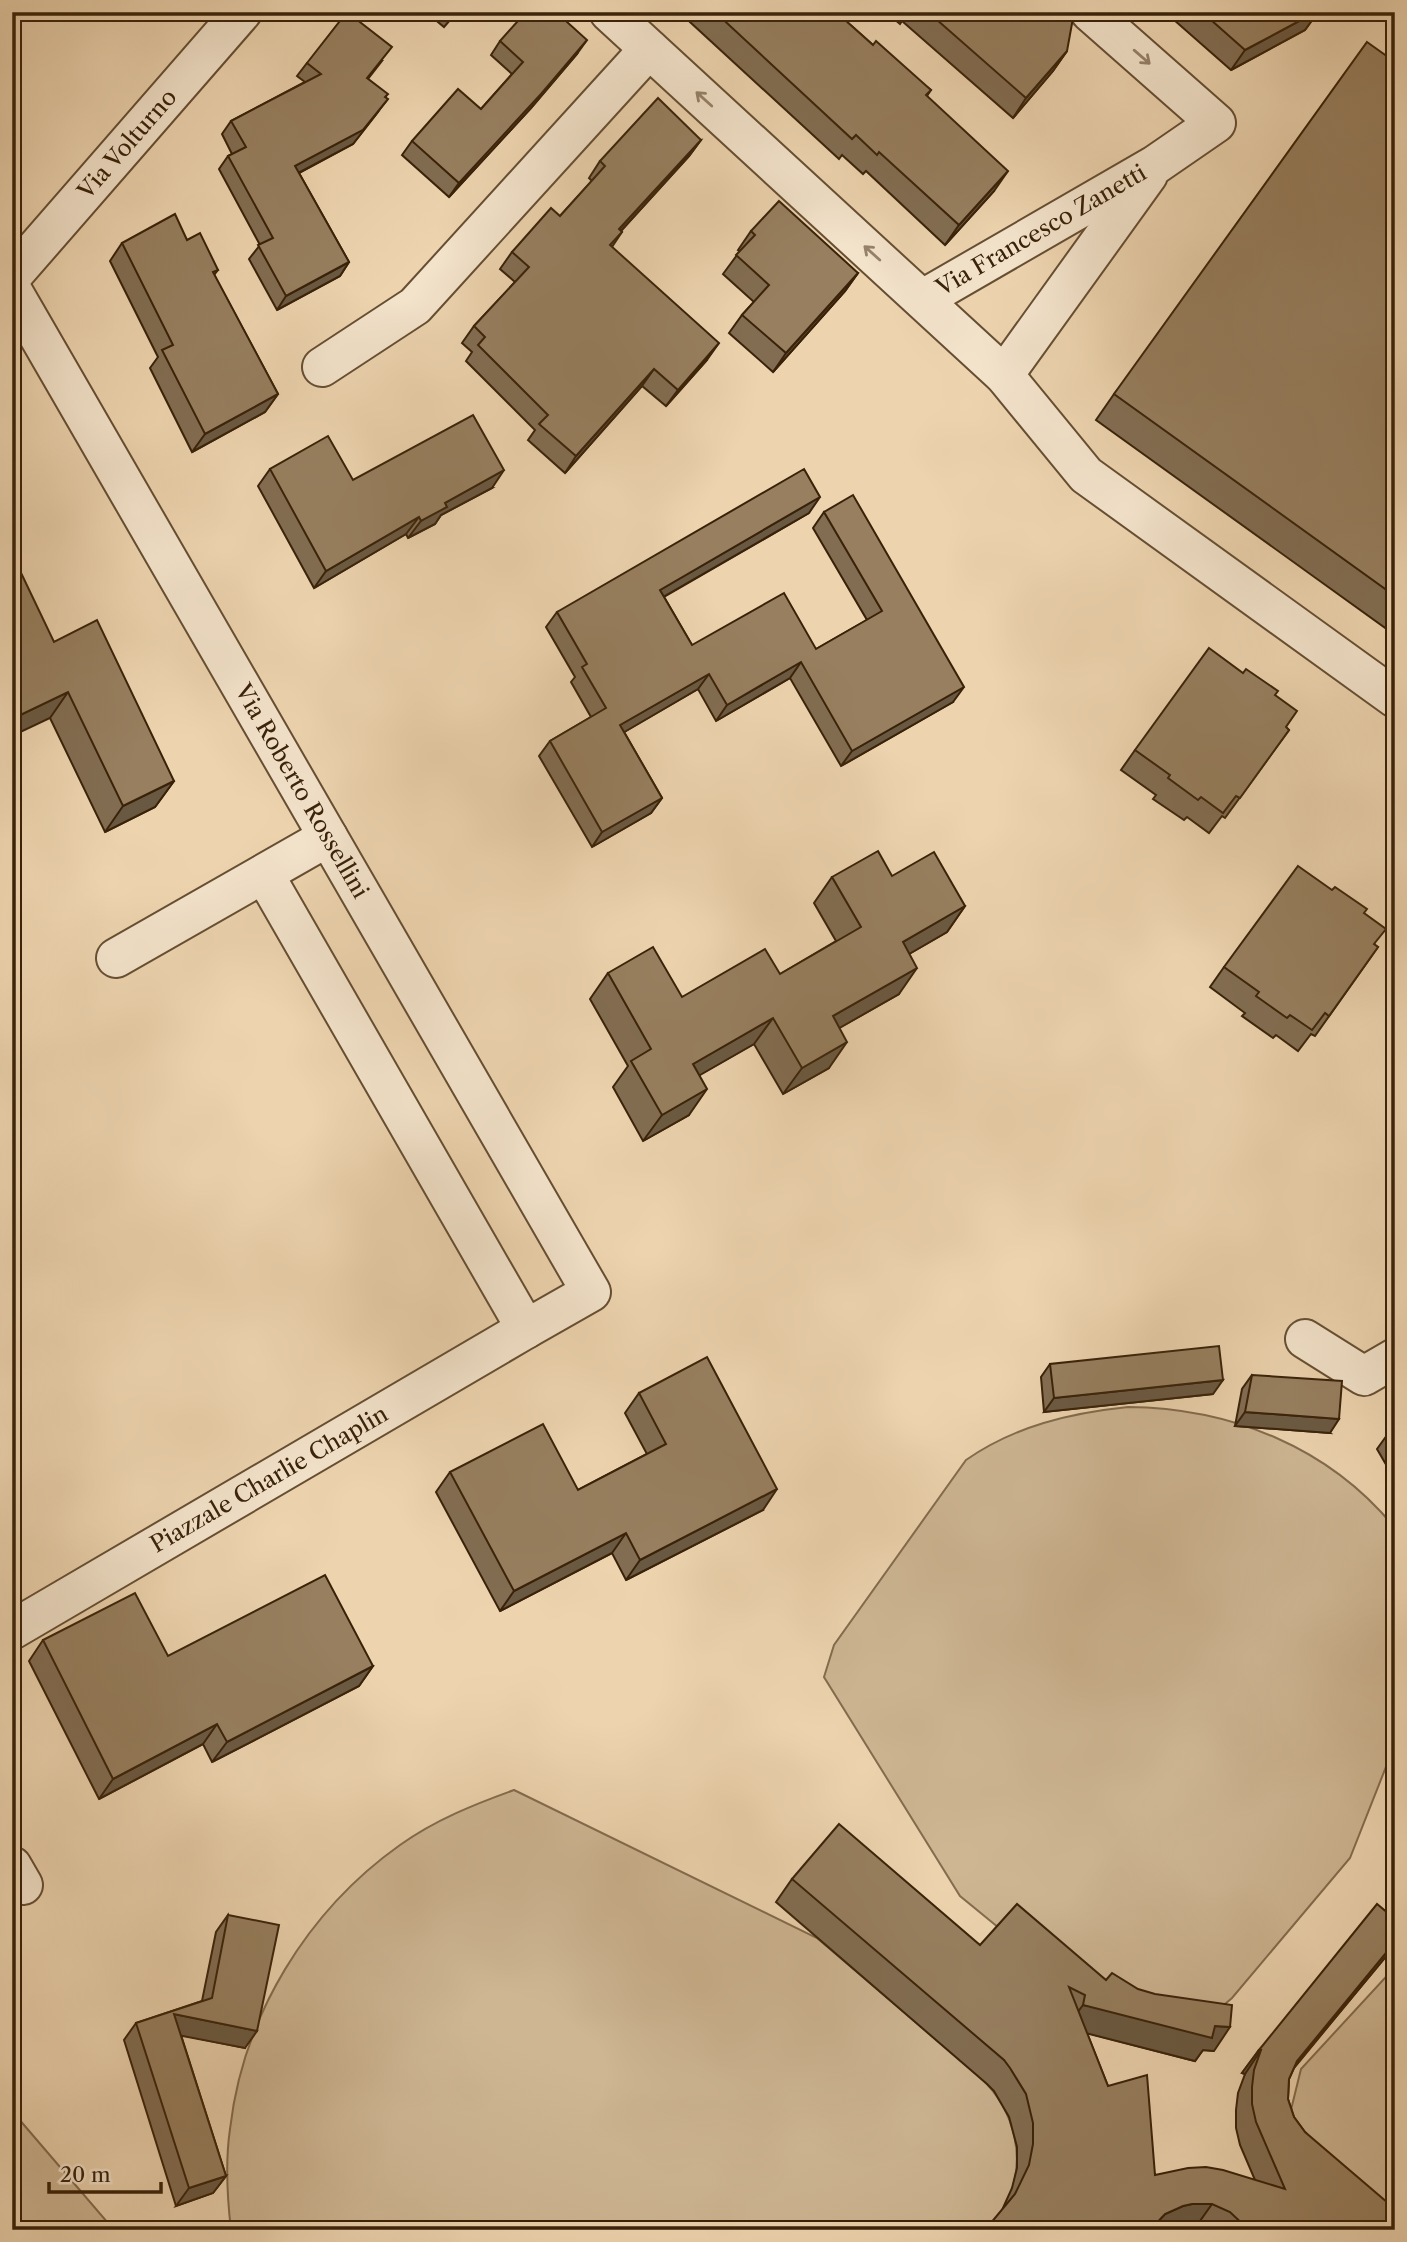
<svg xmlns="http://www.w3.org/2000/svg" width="1407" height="2242" viewBox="0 0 1407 2242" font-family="'Libre Caslon Text',serif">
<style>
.green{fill:#ceb693;stroke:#846c4e;stroke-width:2}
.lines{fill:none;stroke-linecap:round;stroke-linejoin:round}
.minor-casing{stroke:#664e32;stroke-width:42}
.tertiary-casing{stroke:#664e32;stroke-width:42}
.minor{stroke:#f3e3cb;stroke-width:38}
.tertiary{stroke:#f3e3cb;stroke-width:38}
.wall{fill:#826d52;stroke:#392209;stroke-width:2}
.shaded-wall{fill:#6a5942;stroke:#392209;stroke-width:2}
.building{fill:#977f5f;stroke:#392209;stroke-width:2}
.oneway{stroke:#96826a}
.labels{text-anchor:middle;stroke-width:5;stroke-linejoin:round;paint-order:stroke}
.street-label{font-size:23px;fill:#392209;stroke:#f3e3cb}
</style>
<rect width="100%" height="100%" fill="#edd4af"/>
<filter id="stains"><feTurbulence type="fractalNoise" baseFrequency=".00286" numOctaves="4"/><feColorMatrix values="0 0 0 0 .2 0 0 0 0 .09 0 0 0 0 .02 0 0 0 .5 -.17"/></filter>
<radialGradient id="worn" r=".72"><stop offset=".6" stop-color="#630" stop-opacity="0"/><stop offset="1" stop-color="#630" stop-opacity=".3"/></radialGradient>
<g class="green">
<path d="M1128 1407C1231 1408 1329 1447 1395 1528V1744L1350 1858 1232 1998 1218 2010 1092 2004 960 1896 824 1677 834 1645 966 1460C1015 1426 1070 1413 1128 1407Z"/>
<path d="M514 1790 817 1938 980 2077C1016 2111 1028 2162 1005 2207 1000 2215 994 2223 989 2230H231C227 2196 225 2163 230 2129 243 2016 307 1911 400 1845 435 1820 475 1804 514 1790Z"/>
<polygon points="1395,1967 1395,2230 1288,2122 1301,2069"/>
<polygon points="12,2111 114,2230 12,2230"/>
</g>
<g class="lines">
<g class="minor-casing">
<g id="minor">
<polyline points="609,12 1004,375 1086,475 1395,698"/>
<polyline points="12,290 591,1292 526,1329"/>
<polyline points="923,299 1155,165 1216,123 1090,12"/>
<polyline points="322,367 415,306 649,49"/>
<polyline points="1004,375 1148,175"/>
<polyline points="116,958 328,837"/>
<polyline points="1305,1339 1364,1376 1395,1358"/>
<polyline points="12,1630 526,1329 264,874"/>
<polyline points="12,1866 23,1885"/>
</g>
</g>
<g class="tertiary-casing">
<polyline id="tertiary" points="12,276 242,12"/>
</g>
<use href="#minor" class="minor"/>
<use href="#tertiary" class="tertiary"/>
</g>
<g class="wall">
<polygon points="426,12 457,12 444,27"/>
<polygon points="690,12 836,12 873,45 931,90 927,96 994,191 945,245 866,171 863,174 842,155 839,159 690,22 694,16"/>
<polygon points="886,12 1067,12 1067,51 1053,71 1013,118 902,21 900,24"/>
<polygon points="1165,12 1318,12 1305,30 1231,70"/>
<polygon points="500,41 577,54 531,108 449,197 402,155 412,141 481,109 512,74 491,55"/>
<polygon points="382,61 368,79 386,97 378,112 353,144 299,173 349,262 340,276 277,310 249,259 260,245 219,169 228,156 232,154 222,134 231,121 305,82 297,76 307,63"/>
<polygon points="1395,62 1395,635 1096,420 1114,394"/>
<polygon points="701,140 689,156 621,231 622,232 612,247 707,360 666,406 642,386 565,473 528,440 535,430 466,361 472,352 462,343 474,326 515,282 500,269 512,252 560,216 592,181 589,178 600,161"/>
<polygon points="751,231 858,273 845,291 773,372 729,333 742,315 754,302 723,274 740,251 738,250"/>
<polygon points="187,240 218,270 214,275 278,394 265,412 192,452 150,368 158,357 110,261 122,243"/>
<polygon points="270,469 353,480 492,488 441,515 435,524 408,538 406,534 314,588 258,486"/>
<polygon points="824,512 953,702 841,766 790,678 716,721 698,689 624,732 662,798 651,813 592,847 539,756 550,741 591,717 571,682 575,677 546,627 557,612 809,513 664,597 692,645 816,649 867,620 813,528"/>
<polygon points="54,642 174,781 155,807 105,832 50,718"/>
<polygon points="1275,695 1286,727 1289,730 1225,818 1222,816 1209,833 1187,817 1184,820 1153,799 1156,795 1121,770 1135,750"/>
<polygon points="892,876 965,906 947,932 909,954 899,994 839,1028 829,1068 783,1094 754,1044 699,1075 689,1115 643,1141 613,1087 628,1066 590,999 608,973 682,997 780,974 836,941 814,903 832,877"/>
<polygon points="1364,913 1375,945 1378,947 1315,1036 1311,1034 1298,1051 1276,1035 1273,1038 1242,1016 1245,1013 1210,987 1224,967"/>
<polygon points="1050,1364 1213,1394 1044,1412 1041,1377"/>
<polygon points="1252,1375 1330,1433 1235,1426 1242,1389"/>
<polygon points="639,1393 763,1510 626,1580 612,1553 500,1611 436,1492 450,1472 578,1490 647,1454 625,1413"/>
<polygon points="1395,1424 1395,1480 1377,1449"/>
<polygon points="43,1640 168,1656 373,1666 359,1686 212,1762 203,1744 99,1799 29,1661"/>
<polygon points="792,1879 980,1945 1106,1980 1214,2051 1203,2050 1195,2061 1087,2033 1108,2086 1155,2175 1255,2180 1240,2145 1236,2128 1236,2110 1238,2093 1245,2074 1242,2073 1259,2050 1395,1919 1395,1945 1294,2068 1289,2079 1288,2099 1294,2117 1305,2132 1395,2230 1200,2230 1195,2228 1176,2227 1165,2230 1003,2208 1012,2188 1017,2168 1017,2147 1009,2117 994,2091 987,2084 776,1902"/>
<polygon points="228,1915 245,2048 181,2035 226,2176 213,2193 176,2206 124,2040 136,2023 202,2001 216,1932"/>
</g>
<g class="shaded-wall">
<polygon points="1316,12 1318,12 1305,30 1231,70 1245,50"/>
<polygon points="587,40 577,54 531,108 449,197 459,183"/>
<polygon points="1067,51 1053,71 1013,118 1026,98"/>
<polygon points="388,99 353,144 285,180 295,166"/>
<polygon points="701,140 689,156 607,246 619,229"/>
<polygon points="1008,171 994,191 945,245 959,225"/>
<polygon points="349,262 340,276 277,310 286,296"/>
<polygon points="858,273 845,291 773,372 786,353"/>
<polygon points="719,343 707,360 666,406 678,390"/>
<polygon points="654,369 642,386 565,473 576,456"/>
<polygon points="278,394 265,412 192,452 205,434"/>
<polygon points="504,470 492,488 441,515 435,524 408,538 421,521 445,503"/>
<polygon points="820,497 809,513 649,605 660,590"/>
<polygon points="419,517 406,534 314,588 326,571"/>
<polygon points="801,662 790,678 716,721 727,705"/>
<polygon points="709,674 698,689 609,741 620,725"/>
<polygon points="964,687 953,702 841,766 852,751"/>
<polygon points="68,692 50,718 12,736 12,719"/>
<polygon points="174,781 155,807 105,832 123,806"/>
<polygon points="662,798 651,813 592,847 602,832"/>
<polygon points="965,906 947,932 885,968 903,942"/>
<polygon points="917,968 899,994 815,1042 833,1016"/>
<polygon points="773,1018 754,1044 674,1090 693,1064"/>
<polygon points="847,1042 829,1068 783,1094 802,1068"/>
<polygon points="707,1089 689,1115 643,1141 662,1115"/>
<polygon points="1223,1380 1213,1394 1044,1412 1054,1398"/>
<polygon points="1245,1412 1339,1419 1330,1433 1235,1426"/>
<polygon points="777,1489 763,1510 626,1580 640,1560"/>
<polygon points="626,1533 612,1553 500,1611 514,1591"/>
<polygon points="373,1666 359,1686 212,1762 227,1742"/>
<polygon points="217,1724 203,1744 99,1799 113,1779"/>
<polygon points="1395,1942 1395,1945 1390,1952 1280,2084 1297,2061"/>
<polygon points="1083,2005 1215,2026 1230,2027 1214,2051 1203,2050 1195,2061 1066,2028"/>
<polygon points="174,2014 257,2031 245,2048 162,2032"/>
<polygon points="1259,2050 1261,2050 1245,2074 1242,2073"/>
<polygon points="226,2176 213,2193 176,2206 189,2188"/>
<polygon points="1192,2204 1212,2204 1195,2228 1176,2227 1165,2230 1150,2230 1165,2214 1183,2206"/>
</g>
<g class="building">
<polygon points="347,12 392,47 367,78 388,94 385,97 388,99 363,130 295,166 349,262 286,296 258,245 273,238 228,156 246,147 231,121 321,74 307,63"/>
<polygon points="526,12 556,12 587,40 541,94 459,183 412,141 458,89 481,109 523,62 500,41"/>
<polygon points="715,12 836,12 873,45 876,41 931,90 926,95 1008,171 959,225 879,152 877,155 856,135 852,139"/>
<polygon points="928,12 1067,12 1073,18 1067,51 1026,98"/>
<polygon points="1202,12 1316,12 1245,50"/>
<polygon points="1367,42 1395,62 1395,596 1114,394"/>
<polygon points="658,98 701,140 619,229 622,232 610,245 719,343 678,390 654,369 576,456 539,424 548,415 478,345 485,337 474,326 529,267 512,252 551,208 560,216 605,166 600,161"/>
<polygon points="779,201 858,273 786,353 742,315 769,285 736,255 755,235 751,231"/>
<polygon points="175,214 187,240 200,233 218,270 213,272 278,394 205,434 162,350 173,345 122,243"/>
<polygon points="473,415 504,470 445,503 447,507 421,521 419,517 326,571 270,469 328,436 353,480"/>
<polygon points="804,469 820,497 660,590 692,645 784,593 816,649 882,611 824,512 853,495 964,687 852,751 801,662 727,705 709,674 620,725 662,798 602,832 550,741 606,708 582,667 587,664 557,612"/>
<polygon points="12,554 54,642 97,620 174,781 123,806 68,692 12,719"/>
<polygon points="1209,648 1243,673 1246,669 1278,691 1275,695 1297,711 1286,727 1289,730 1240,798 1236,796 1223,813 1201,797 1198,800 1168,778 1170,775 1135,750"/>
<polygon points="878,851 892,876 934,852 965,906 903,942 917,968 833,1016 847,1042 802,1068 773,1018 693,1064 707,1089 662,1115 631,1061 651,1049 608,973 653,947 682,997 765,949 780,974 861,927 832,877"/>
<polygon points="1298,866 1332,890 1335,887 1367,909 1364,913 1386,929 1374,944 1378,947 1329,1016 1325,1013 1312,1030 1290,1015 1287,1018 1256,996 1259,992 1224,967"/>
<polygon points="1219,1346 1223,1380 1054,1398 1050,1364"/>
<polygon points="707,1357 777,1489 640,1560 626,1533 514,1591 450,1472 543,1424 578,1490 666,1444 639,1393"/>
<polygon points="1252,1375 1342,1381 1339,1419 1245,1412"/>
<polygon points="325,1575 373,1666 227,1742 217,1724 113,1779 43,1640 135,1593 168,1656"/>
<polygon points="839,1824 980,1945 1017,1904 1106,1980 1112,1973 1138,1989 1155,1994 1232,2005 1230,2027 1215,2026 1212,2038 1083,2005 1085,1995 1069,1987 1108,2086 1147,2075 1155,2175 1188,2168 1206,2167 1223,2170 1285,2189 1256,2122 1252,2104 1252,2087 1254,2070 1261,2050 1259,2050 1377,1904 1395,1919 1395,1942 1297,2061 1289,2079 1288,2099 1294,2117 1305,2132 1395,2209 1395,2230 1249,2230 1230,2212 1212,2204 1192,2204 1183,2206 1165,2214 1150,2230 985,2230 1015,2194 1029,2165 1033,2144 1033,2123 1026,2094 1010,2068 1004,2060 792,1879"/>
<polygon points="228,1915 279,1925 257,2031 174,2014 226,2176 189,2188 136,2023 212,1998"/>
</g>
<defs><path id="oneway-shaft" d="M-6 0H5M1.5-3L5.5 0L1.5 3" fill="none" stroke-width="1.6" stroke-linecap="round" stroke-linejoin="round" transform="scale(1.75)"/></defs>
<g class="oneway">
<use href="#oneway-shaft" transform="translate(1142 57) rotate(41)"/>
<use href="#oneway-shaft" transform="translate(704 99) rotate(-138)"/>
<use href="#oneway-shaft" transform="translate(872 253) rotate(-138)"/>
</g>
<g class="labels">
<g class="street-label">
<text transform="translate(127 144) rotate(-49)" y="8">Via Volturno</text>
<text transform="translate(1041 230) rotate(-30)" y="8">Via Francesco Zanetti</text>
<text transform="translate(302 791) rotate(60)" y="8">Via Roberto Rossellini</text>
<text transform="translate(269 1479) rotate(-30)" y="8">Piazzale Charlie Chaplin</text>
</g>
</g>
<rect width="1407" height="2242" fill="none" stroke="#edd4af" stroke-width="42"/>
<rect x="14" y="14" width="1379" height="2214" fill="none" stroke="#392209" stroke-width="3.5"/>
<rect x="21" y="21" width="1365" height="2200" fill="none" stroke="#392209" stroke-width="2"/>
<path d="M49 2182v10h112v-10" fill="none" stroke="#392209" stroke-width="3.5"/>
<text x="60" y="2182" font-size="21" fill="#392209" stroke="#f3e3cb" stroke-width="5" paint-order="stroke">20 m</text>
<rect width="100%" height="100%" filter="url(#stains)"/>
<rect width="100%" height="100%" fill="url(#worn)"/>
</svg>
